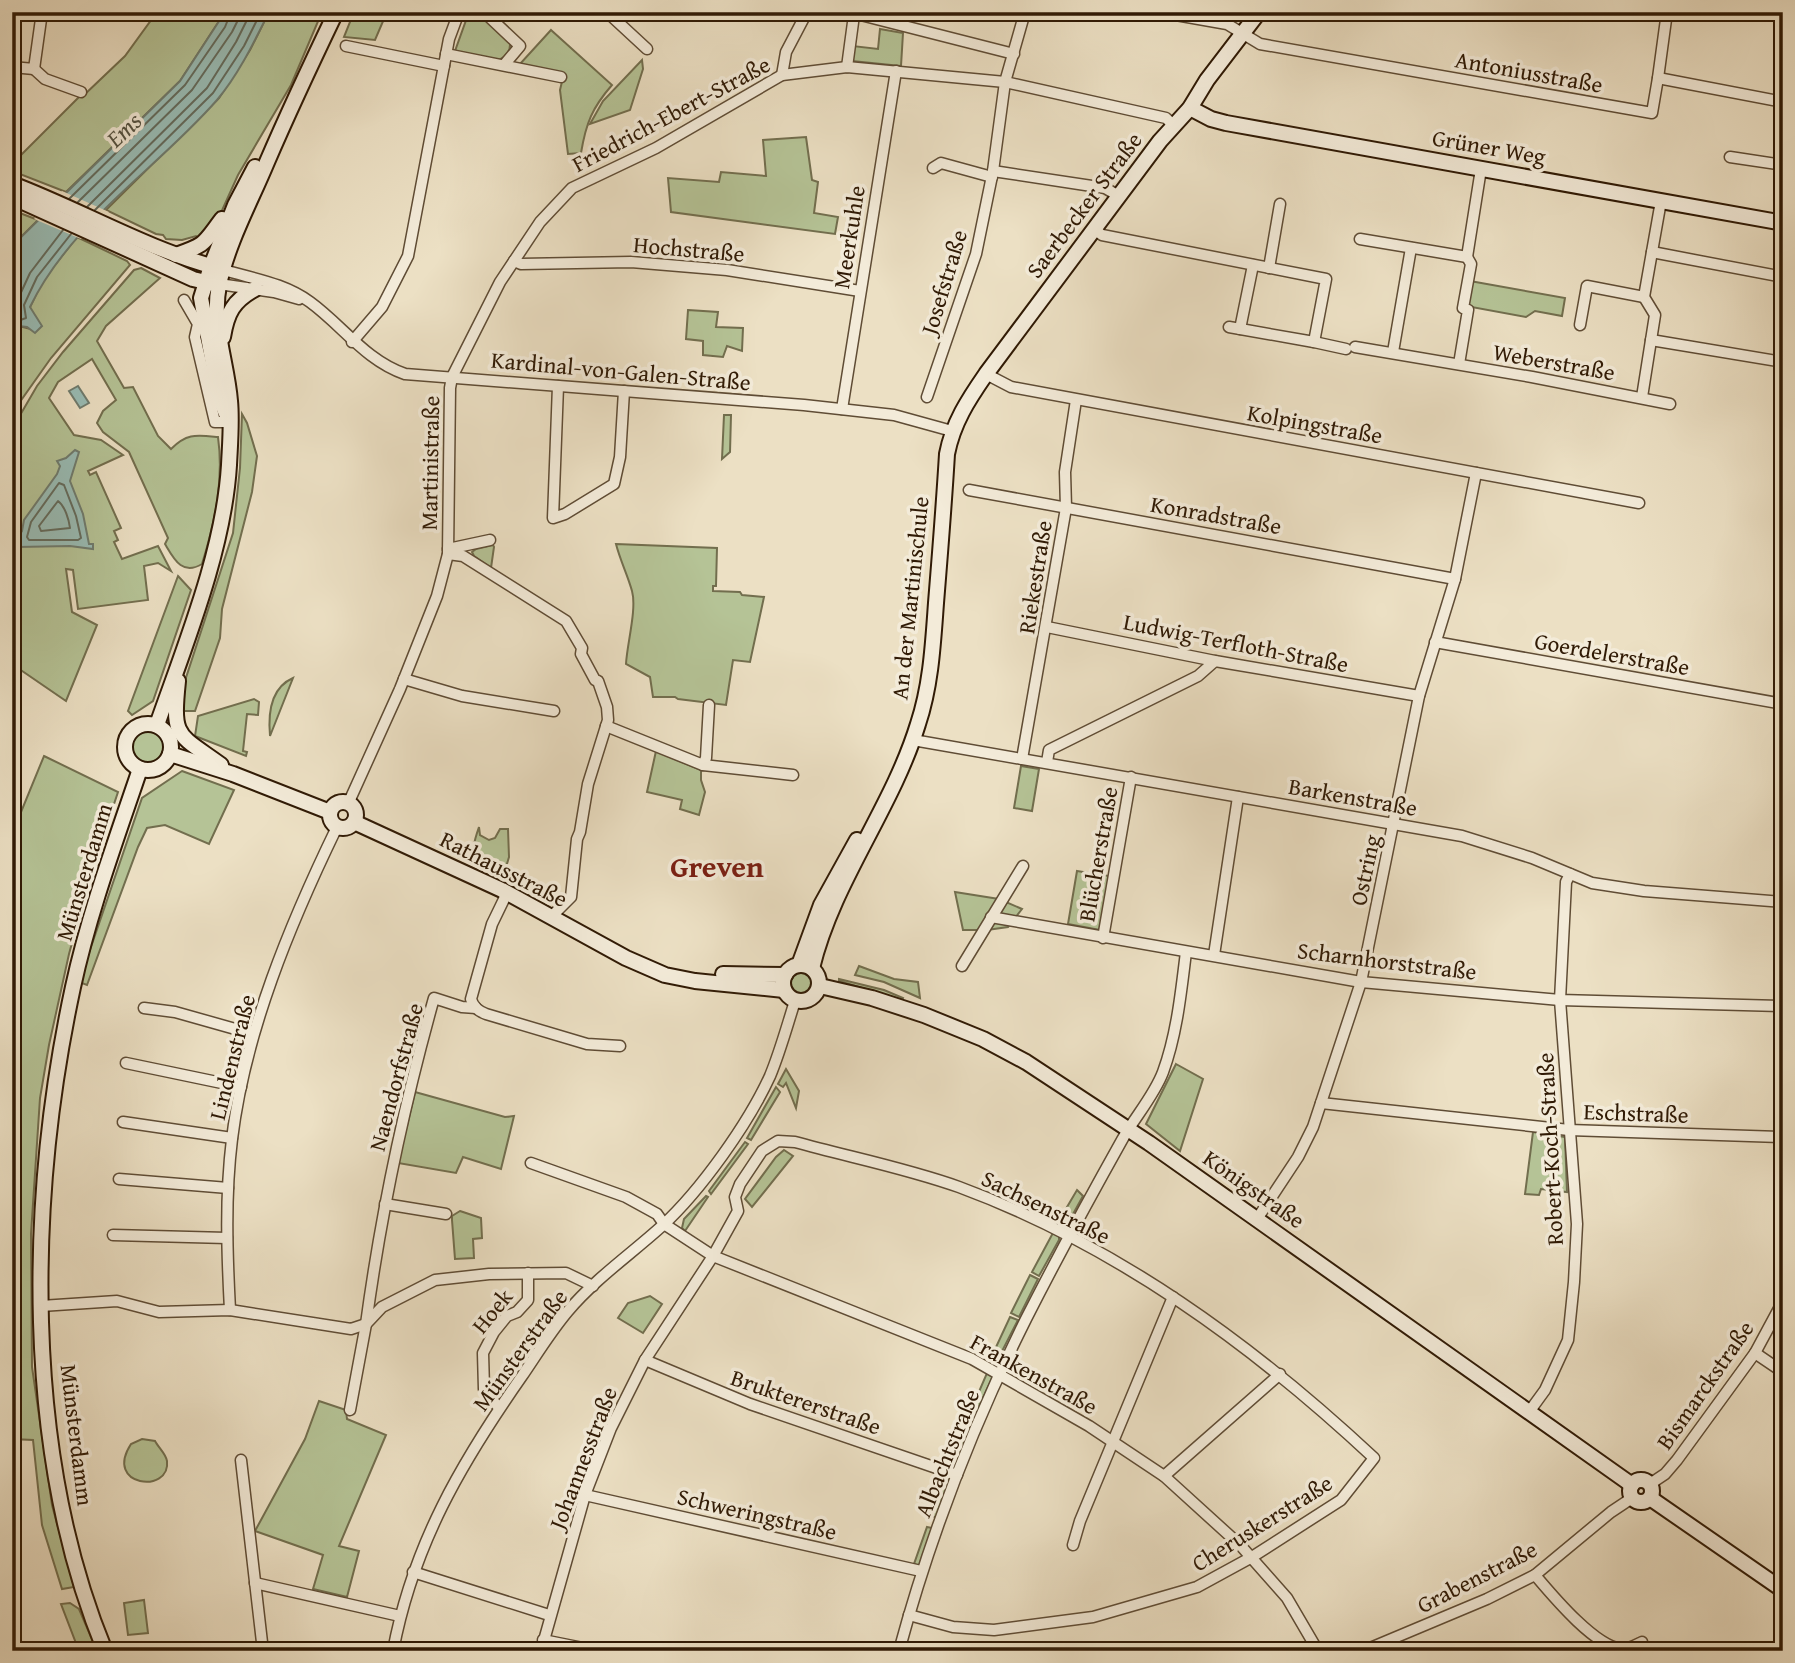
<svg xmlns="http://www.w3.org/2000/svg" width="1795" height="1663" viewBox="0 0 1795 1663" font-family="'Gentium Book Plus',serif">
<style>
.green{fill:#b5c396;stroke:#726e4e;stroke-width:2}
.water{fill:#99bdb6;stroke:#6f7c6f;stroke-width:2}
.pier{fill:#ece0c4}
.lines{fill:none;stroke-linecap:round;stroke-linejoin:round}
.shore{stroke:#646c5e;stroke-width:2}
.street-casing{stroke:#5f4c35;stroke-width:13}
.secondary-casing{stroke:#301a05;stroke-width:18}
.street{stroke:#f3ebd9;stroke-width:10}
.secondary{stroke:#f3ebd9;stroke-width:14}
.labels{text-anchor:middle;stroke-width:7;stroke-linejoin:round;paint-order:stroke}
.street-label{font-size:23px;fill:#301a05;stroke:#f3ebd9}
.water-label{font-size:24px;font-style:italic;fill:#555343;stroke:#f3ebd9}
.district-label{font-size:30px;font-weight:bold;fill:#7a1f14;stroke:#f3ebd9}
</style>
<rect width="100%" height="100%" fill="#ece0c4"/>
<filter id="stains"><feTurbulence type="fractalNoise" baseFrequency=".00286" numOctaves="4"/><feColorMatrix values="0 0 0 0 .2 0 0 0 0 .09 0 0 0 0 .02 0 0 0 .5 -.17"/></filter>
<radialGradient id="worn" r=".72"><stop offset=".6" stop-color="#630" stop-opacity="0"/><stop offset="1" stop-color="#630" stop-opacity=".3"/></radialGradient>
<g class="green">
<polygon points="157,12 225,12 180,81 66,192 12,171 14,162 81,95 83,96 125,56"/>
<polygon points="269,12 322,12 291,85 238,175 215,226 201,241 196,236 182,240 166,239 163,235 156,234 106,210 219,98 250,50"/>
<polygon points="354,12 387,12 375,40 344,37"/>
<path d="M469 12C486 12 498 30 510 41 511 50 508 56 499 60L455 51Z"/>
<polygon points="880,29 903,33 901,66 852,61 853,46 878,49"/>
<path d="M551 30 612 85C592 108 586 123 581 153L568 154 560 90 564 73 519 65Z"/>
<polygon points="642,60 643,69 630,110 590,124 603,101"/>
<polygon points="806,137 812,180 818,182 814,213 838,217 835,234 671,212 668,178 719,182 721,172 766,176 763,140"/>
<polygon points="12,210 38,220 12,246"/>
<polygon points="77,237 127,261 130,265 51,358 12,413 12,335 19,326 34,330 30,307 43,280"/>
<path d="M141 268 160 278 106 326 97 341 124 388 133 387 158 436 171 449C187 433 196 435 218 437 224 480 215 522 202 564 182 576 174 559 165 544L168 538 129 452 103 432 97 423 103 411 116 400 92 359 58 382 49 398 74 435 101 440 123 455 88 471 90 475 96 472 121 528 114 531 118 540 114 542 122 559 158 546 171 571 158 563 144 566 148 600 78 609 73 570 66 569 72 612 97 625 66 701 12 664V429L37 386 63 352 134 270Z"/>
<polygon points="1470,281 1565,298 1562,316 1535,311 1526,317 1466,306"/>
<polygon points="688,310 718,312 716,327 743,328 742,351 727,346 723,357 703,355 703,341 686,339"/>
<polygon points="242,414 247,423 257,456 252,492 222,609 220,638 195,711 180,711 182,690 233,533 240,468"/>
<polygon points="724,415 731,415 730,452 722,459"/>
<path d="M616 544 717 548 716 586H713V591L740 592 742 595 764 597 750 662 733 660 726 705 678 699 675 697H653L650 677 626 664C627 644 637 609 632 591 628 576 620 560 616 544Z"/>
<polygon points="493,545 494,547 491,568 474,556 472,552 476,549"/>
<polygon points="178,576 191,590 153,701 132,715 128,711"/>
<path d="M293 678 270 736C268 714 270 688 293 678Z"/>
<polygon points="254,699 259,702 258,715 247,714 243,751 247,752 246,756 195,736 198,716"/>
<circle cx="148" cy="747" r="17"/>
<polygon points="656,751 701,770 701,780 705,792 699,815 680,809 682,800 647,792"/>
<polygon points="44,756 118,792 91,873 69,954 49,1045 40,1098 31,1234 32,1367 52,1505 74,1587 62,1589 42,1525 33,1440 12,1439 12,834"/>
<polygon points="1021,766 1039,769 1032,811 1014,808"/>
<polygon points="182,771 234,790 209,844 165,825 147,828 138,847 87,985 79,982 142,798"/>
<path d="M479 827 480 835 489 840 495 838 500 829H508L509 857 503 877C474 863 467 861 479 827Z"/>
<polygon points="1077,871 1109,876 1100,930 1068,924"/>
<polygon points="955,892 999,899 1022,909 1008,927 987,930 963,930"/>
<polygon points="859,966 894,979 918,982 920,998 884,982 855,975"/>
<circle cx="801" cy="983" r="11"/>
<polygon points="839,979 884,990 903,998 902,1000 839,981"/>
<polygon points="1176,1064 1203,1079 1180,1151 1146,1124"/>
<polygon points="786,1069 799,1091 796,1108 786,1083 783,1087 778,1084"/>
<polygon points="776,1087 780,1092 751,1140 747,1138"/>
<polygon points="415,1092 505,1117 514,1116 501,1169 463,1157 456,1173 398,1163"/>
<polygon points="1533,1132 1565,1137 1567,1192 1541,1189 1539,1195 1525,1194"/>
<polygon points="745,1142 748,1144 711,1194 709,1191"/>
<polygon points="784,1150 793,1156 752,1207 745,1199 776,1157"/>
<polygon points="1077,1190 1083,1196 1067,1225 1057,1224"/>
<polygon points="706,1196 708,1197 685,1231 682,1228 684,1219"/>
<polygon points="460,1211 481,1218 482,1238 473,1239 474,1258 455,1259 452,1220 452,1216"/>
<polygon points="1054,1231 1059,1235 1059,1240 1039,1276 1032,1272"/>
<polygon points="1030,1275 1038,1279 1019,1317 1011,1313"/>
<polygon points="650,1296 662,1304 643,1333 618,1318 628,1303"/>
<polygon points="1010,1317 1018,1320 996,1363 990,1360"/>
<polygon points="987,1373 993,1376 973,1420 968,1417"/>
<polygon points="319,1401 346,1410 347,1419 386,1435 339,1546 359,1551 347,1597 313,1589 323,1555 255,1531 305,1439"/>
<polygon points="964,1425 970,1427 956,1464 948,1466"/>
<path d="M142 1439 155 1441C158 1447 166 1454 167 1461 171 1494 103 1487 131 1444Z"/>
<polygon points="946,1477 951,1479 937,1518 932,1516"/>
<polygon points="927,1527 932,1528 919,1566 914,1564"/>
<polygon points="144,1600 148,1633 128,1635 124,1603"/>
<polygon points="70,1603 79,1609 97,1651 79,1651 61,1604"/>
</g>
<g class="water">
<path d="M225 12H269C254 42 239 74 217 100 156 170 71 222 30 307L42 326 35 333 27 327 19 326 12 335V246L180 81Z"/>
<polygon points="78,386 89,403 80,408 69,391"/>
<polygon points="75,450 79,452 70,481 83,514 89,544 93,544 93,549 70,546 18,547 16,540 22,531 24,520 57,474 60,466 57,461 66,458"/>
</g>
<polygon class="pier" points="62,191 109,212 81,239 34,219"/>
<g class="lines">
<g class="shore">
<polyline points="69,199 185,85 225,27 231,12"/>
<polyline points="78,202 192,90 232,32 238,20 239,12"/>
<polyline points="87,207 207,88 236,42 251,12"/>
<polyline points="95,210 213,93 244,46 261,12"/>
<polyline points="12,312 30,273 63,230"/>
<polyline points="12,323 26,318 24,305 37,277 71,234"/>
<polygon points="59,483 64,485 76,516 81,538 78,540 29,540 27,537 31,522"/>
<path d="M58 501C65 506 69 520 70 528L41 531 39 526Z"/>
</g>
<g class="street-casing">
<g id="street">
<polyline points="484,12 520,46 504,65"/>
<polyline points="607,12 647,49"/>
<polyline points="849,12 1014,54"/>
<polyline points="1159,12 1227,24 1260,44 1652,113 1658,78 1783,102"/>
<polyline points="346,46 444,66"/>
<polyline points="446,54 561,77"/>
<polyline points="12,67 34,69 42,12"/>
<polyline points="847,67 854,15"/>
<polyline points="34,69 45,79 81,92"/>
<polyline points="782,75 786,52 807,12"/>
<polyline points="1658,78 1667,12"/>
<polyline points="1730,157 1783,165"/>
<polyline points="933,168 941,163 992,177"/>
<polyline points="993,171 1105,188 1119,196"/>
<polyline points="1094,229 1102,235 1326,279 1314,342 1229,327"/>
<polyline points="1360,239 1467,257 1481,169"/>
<polyline points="1652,252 1783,277"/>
<polyline points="514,261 521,264 631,262 727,270 860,291"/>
<polyline points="1269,268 1280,204"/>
<path d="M224 270C254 279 284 283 310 302 343 326 365 360 405 374L804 405 894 415 952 431"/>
<polyline points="219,284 274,292 299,299"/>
<polyline points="184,300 198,324 195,337 215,422 229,422"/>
<polyline points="1580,325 1587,286 1644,297"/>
<polyline points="1240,329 1253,265"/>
<polyline points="1651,340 1783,362"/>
<polyline points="352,342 382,307 408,256 449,39 459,12"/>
<polyline points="1314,342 1346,349"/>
<polyline points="1355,347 1532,377 1670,404"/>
<polyline points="1393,352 1411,248"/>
<polyline points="1459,364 1468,310 1463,308 1471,264 1467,257"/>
<polyline points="986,374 1011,387 1639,503"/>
<polyline points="558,386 553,518 565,514 614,484 620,457 624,391"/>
<polyline points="927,397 976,254 993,171 1005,82 1025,12"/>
<polyline points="1642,397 1655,315 1644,297 1661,201"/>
<polyline points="842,409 896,71"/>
<polyline points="969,490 1455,579"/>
<polyline points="448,549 490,540"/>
<polyline points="448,554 463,556 566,621 582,648 581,654 595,680 598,681 607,707 608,720 588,784 580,832 577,839 571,897 551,917"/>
<polyline points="1047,627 1215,661 1419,696"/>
<polyline points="1435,642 1783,704"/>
<polyline points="404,679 462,696 554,711"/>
<polyline points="606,726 703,765 793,775"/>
<polyline points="913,740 1462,836 1532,858 1592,883 1644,891 1783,902"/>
<polyline points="1022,759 1066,508 1065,472 1076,400"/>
<polyline points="1047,762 1049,750 1198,676 1215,661"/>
<polyline points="703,765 706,758 709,705"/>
<polyline points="348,804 400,689 437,596 448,554 450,388 452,377 500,282 540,222 572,188 656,148 782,75 847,67 1005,82 1166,118 1173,125"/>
<path d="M507 893 492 924 471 999C473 1007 478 1011 486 1014L587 1044 620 1046"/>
<polyline points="991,917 1361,982 1560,1000 1783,1006"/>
<polyline points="1103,938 1131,777"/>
<polyline points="1214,955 1238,797"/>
<polyline points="962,966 1023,866"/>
<polyline points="144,1008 175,1012 253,1034"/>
<polyline points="126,1063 241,1087"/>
<polyline points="1321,1103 1569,1130 1783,1137"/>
<polyline points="123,1122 232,1138"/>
<polyline points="531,1163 626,1197 657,1214 664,1224 713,1256 972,1359 1089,1426 1164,1476 1241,1546 1287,1598 1318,1651"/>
<polyline points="119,1179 228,1188"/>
<polyline points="385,1204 446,1214"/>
<polyline points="1257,1219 1298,1157 1313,1127 1361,982 1419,696 1455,579 1476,473"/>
<polyline points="113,1235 227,1238"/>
<polyline points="41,1306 117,1301 159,1312 230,1310 351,1329 366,1324"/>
<path d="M230 1310C227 1253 225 1196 232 1139 245 1032 290 924 337 827"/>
<path d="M366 1324C381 1213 404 1105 434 998L462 1007 476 1008"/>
<polyline points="1755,1353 1783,1372"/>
<polyline points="645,1360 750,1404 957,1475"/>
<polyline points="499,1408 484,1389 483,1353 494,1332 507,1316 517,1312 528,1300 528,1273"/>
<polyline points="350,1410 366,1324 382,1307 435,1280 489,1274 566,1273 593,1286"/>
<polyline points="1529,1412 1545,1390 1568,1340 1574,1282 1577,1224 1560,1000 1566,882 1570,874"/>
<polyline points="241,1460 263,1651"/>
<polyline points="1164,1476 1280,1374"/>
<polyline points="1650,1484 1665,1474 1677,1460 1755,1353 1783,1301"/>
<polyline points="585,1495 921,1571"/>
<polyline points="1073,1545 1080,1521 1173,1297"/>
<polyline points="413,1572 549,1615"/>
<path d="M1535 1575C1552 1595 1595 1647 1622 1649 1629 1649 1636 1645 1642 1642"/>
<polyline points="255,1583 400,1616"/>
<polyline points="543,1640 598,1651"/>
<path d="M393 1651C413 1545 461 1463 522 1376 537 1354 551 1331 568 1311 595 1279 631 1254 662 1226 701 1190 748 1124 770 1076 780 1052 787 1026 795 1001"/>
<path d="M541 1651 585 1495 611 1428 645 1360 713 1256 738 1211 735 1197 740 1184 762 1151 778 1141 795 1142C849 1157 906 1168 959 1187 1116 1245 1253 1345 1374 1458L1341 1500 1252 1557 1197 1587 1093 1617 994 1630 953 1627 909 1615"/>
<path d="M899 1651C930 1536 973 1425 1026 1319 1057 1258 1089 1199 1122 1140 1134 1118 1154 1096 1163 1072 1177 1034 1181 992 1186 952"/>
<polyline points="1363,1651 1487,1599 1535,1575 1611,1512 1632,1498"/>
</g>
</g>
<g class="secondary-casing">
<g id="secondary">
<polyline points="1190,108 1211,119 1226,123 1783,223"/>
<path d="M12 184C81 210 146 249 218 268"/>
<polyline points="12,197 193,279 214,284"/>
<path d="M176 255C207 244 203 244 222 219"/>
<path d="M223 337C227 313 233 301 255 289"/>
<polyline points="227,416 219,397 201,298 211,266 235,205 255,167"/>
<path d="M178 681C172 739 177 733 221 765"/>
<circle cx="148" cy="747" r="23"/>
<path d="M157 725C185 645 224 550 229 465 230 444 232 421 230 401 227 362 211 325 219 285 228 242 250 203 267 162 289 111 312 62 336 12"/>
<polyline points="170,754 233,774 330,812"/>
<circle cx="343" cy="815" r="13"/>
<polyline points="354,822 502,890 626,958 665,975 695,981 784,990"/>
<circle cx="801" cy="983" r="18"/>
<polyline points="799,965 821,905 857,840"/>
<path d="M812 968C833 881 892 809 918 724 931 685 933 644 936 603 940 554 944 504 947 454 953 423 968 400 986 374L1160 141 1190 108 1207 80 1259 12"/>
<polyline points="723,974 785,975"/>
<polyline points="820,986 872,998 924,1015 983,1039 1026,1062 1149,1143 1632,1485"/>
<circle cx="1641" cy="1491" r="11"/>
<polyline points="1650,1498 1783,1590"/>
<path d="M105 1651C22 1450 28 1196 73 987 89 913 116 840 140 769"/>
</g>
</g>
<use href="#street" class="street"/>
<use href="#secondary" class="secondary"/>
</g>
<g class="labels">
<g class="street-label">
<text transform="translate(1529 72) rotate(10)" y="8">Antoniusstraße</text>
<text transform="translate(671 114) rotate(-28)" y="8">Friedrich-Ebert-Straße</text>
<text transform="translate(1489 147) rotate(10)" y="8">Grüner Weg</text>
<text transform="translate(1084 205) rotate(-53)" y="8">Saerbecker Straße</text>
<text transform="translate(849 237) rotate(-81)" y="8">Meerkuhle</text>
<text transform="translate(689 249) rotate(5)" y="8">Hochstraße</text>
<text transform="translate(944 282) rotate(-73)" y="8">Josefstraße</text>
<text transform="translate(1554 362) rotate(10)" y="8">Weberstraße</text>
<text transform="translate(621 371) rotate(5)" y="8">Kardinal-von-Galen-Straße</text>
<text transform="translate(1315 424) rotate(10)" y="8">Kolpingstraße</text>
<text transform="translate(430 463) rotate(-89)" y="8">Martinistraße</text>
<text transform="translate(1216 515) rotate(10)" y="8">Konradstraße</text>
<text transform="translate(1035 577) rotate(-81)" y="8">Riekestraße</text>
<text transform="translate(910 598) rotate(-84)" y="8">An der Martinischule</text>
<text transform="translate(1236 643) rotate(11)" y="8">Ludwig-Terfloth-Straße</text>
<text transform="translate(1612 654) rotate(10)" y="8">Goerdelerstraße</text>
<text transform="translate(1353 797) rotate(10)" y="8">Barkenstraße</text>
<text transform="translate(1098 854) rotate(-80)" y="8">Blücherstraße</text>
<text transform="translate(504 869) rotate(27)" y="8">Rathausstraße</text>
<text transform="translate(1365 870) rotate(-78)" y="8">Ostring</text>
<text transform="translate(84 872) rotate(-73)" y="8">Münsterdamm</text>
<text transform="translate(1387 961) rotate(7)" y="8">Scharnhorststraße</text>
<text transform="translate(232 1057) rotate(-76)" y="8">Lindenstraße</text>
<text transform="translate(396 1077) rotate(-75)" y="8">Naendorfstraße</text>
<text transform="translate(1636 1113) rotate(2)" y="8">Eschstraße</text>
<text transform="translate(1550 1149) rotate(-93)" y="8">Robert-Koch-Straße</text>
<text transform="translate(1254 1189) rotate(35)" y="8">Königstraße</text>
<text transform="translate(1046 1207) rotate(26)" y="8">Sachsenstraße</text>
<text transform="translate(492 1311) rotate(-51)" y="8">Hoek</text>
<text transform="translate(520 1350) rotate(-54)" y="8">Münsterstraße</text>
<text transform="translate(1034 1374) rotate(29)" y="8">Frankenstraße</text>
<text transform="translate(1705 1385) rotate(-55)" y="8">Bismarckstraße</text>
<text transform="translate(806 1402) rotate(19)" y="8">Bruktererstraße</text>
<text transform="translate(77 1435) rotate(83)" y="8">Münsterdamm</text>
<text transform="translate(947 1453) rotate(-68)" y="8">Albachtstraße</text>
<text transform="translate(583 1458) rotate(-69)" y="8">Johannesstraße</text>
<text transform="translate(757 1514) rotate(13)" y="8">Schweringstraße</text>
<text transform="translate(1262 1523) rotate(-32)" y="8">Cheruskerstraße</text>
<text transform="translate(1477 1577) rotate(-27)" y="8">Grabenstraße</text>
</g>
<g class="water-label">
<text transform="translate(124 130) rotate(-44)" y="8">Ems</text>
</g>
<g class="district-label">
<text x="717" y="877">Greven</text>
</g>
</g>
<rect width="1795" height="1663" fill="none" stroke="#ece0c4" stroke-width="42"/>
<rect x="14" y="14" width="1767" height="1635" fill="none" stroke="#301a05" stroke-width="3.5"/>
<rect x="21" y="21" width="1753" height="1621" fill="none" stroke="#301a05" stroke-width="2"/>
<rect width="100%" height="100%" filter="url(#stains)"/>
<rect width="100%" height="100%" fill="url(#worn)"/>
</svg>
